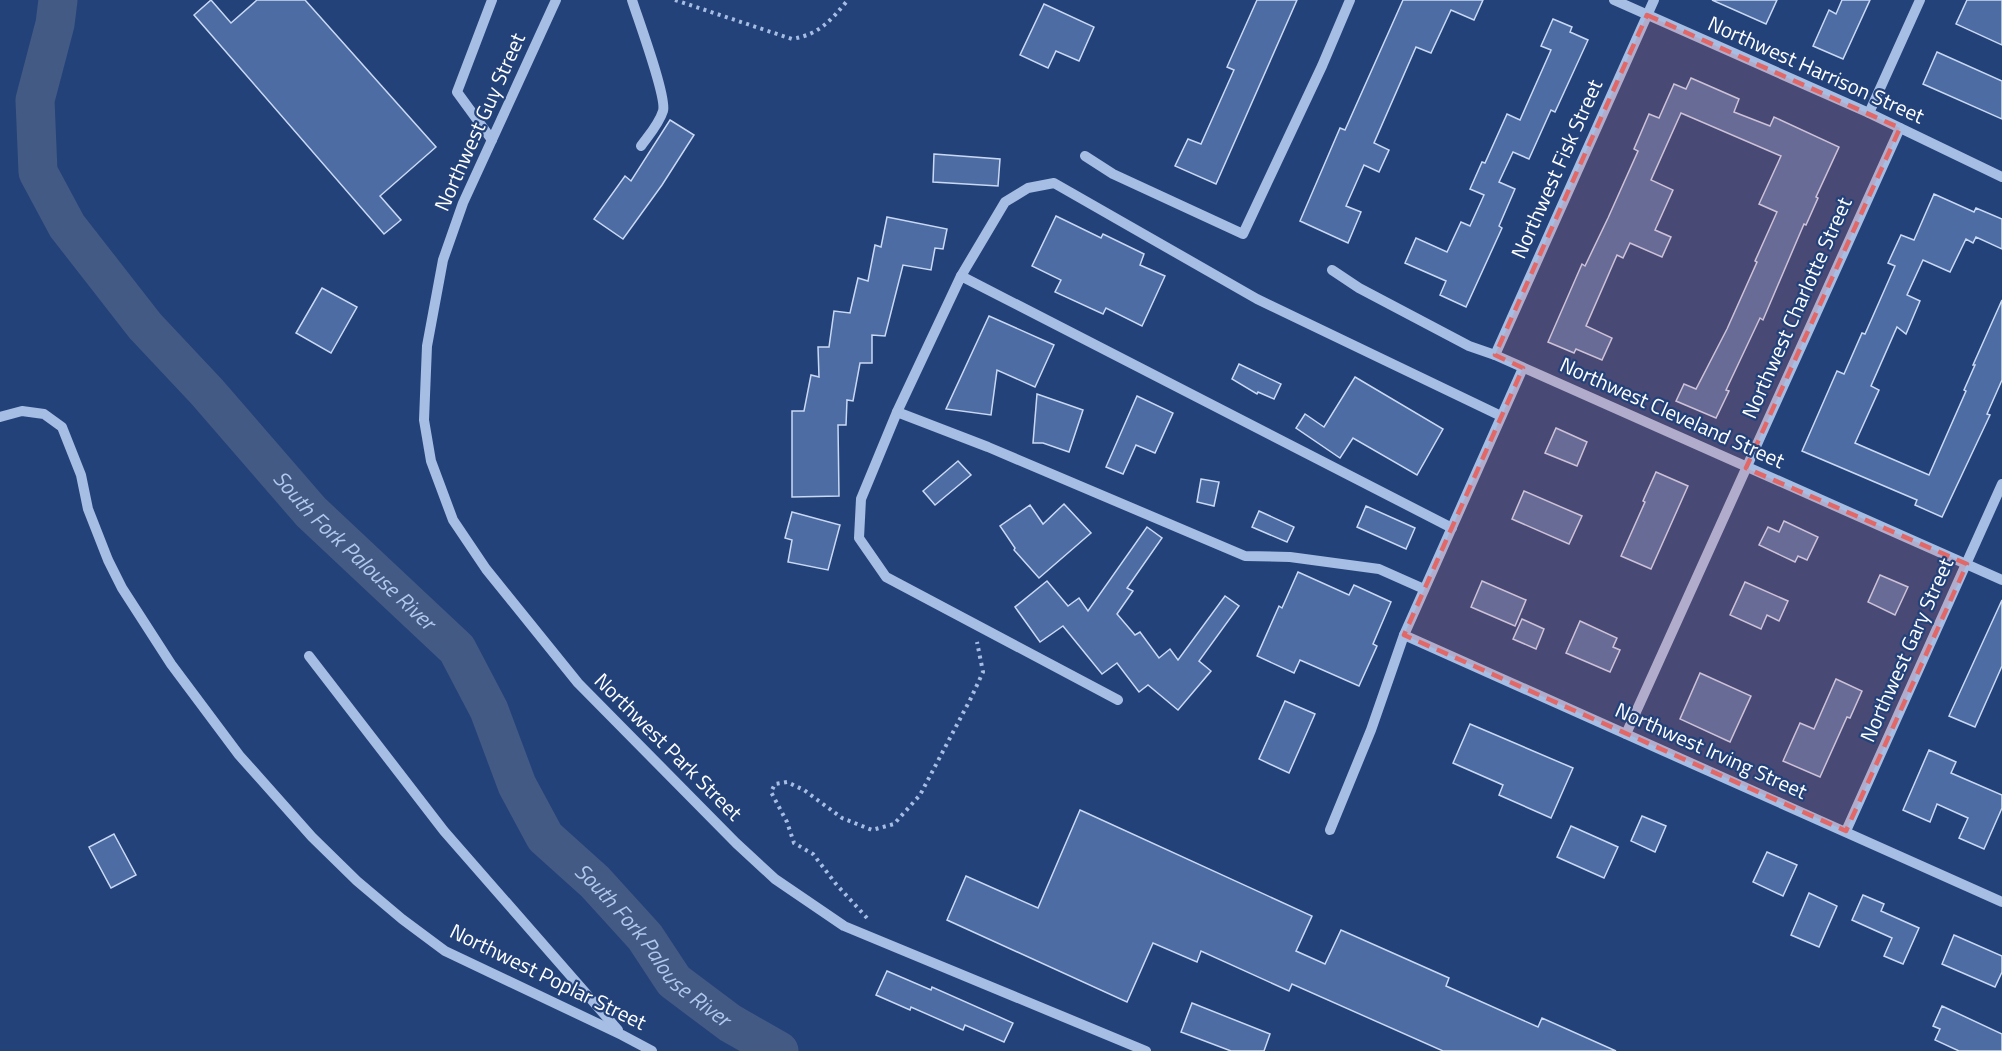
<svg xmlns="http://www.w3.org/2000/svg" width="2002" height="1051" viewBox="0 0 2002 1051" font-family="'Titillium Web',sans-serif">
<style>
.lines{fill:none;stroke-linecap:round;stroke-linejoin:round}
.river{stroke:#435a84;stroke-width:39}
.building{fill:#4c6ca3;stroke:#c9d9f4;stroke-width:1.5}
.path{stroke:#a6bde4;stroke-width:4;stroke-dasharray:3 4.5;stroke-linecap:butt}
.minor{stroke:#a6bde4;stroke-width:10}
.marked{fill:#e26868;fill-opacity:0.2;stroke:#e26868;stroke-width:4.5;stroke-dasharray:12 8;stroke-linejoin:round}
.labels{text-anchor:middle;stroke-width:4.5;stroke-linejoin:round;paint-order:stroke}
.street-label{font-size:21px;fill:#fff;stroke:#24427a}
.water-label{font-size:22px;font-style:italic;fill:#b1c8ec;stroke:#24427a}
</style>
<rect width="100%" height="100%" fill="#24427a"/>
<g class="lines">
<path class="river" id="s1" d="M58 0 55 24 35 100 38 172 67 226 145 326 207 392 311 512 457 649 489 710 517 785 545 837 595 882 645 937 674 981 730 1023 779 1051"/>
</g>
<g class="building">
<polygon points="211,0 231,23 257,0 305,0 436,147 380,196 401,220 384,234 194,15"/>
<polygon points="1257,0 1297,0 1216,184 1175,166 1188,139 1201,144 1234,70 1227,67"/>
<polygon points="1403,0 1483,0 1474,20 1451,10 1431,53 1416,47 1374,143 1389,150 1379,172 1364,165 1346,206 1361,212 1348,243 1300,221 1340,128 1345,130"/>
<polygon points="1712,0 1777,0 1766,24"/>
<polygon points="1842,0 1870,0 1843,59 1813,46 1829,10 1836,14"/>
<polygon points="1967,0 2002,0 2002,45 1956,24"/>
<polygon points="1044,4 1094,27 1079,61 1056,51 1048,68 1020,55"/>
<polygon points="1553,19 1572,27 1570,32 1588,40 1555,112 1551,110 1529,159 1513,152 1499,182 1515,189 1499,226 1502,228 1466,307 1440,295 1446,281 1405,263 1416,238 1447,252 1461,222 1470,226 1484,195 1470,189 1482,162 1485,163 1507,114 1520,120 1551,50 1541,46"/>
<polygon points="1937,52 2002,81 2002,119 1923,84"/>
<polygon points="1691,78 1739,99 1734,112 1770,126 1774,117 1839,147 1816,197 1818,198 1806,225 1804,224 1763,320 1760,318 1726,390 1729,391 1716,418 1676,401 1684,384 1696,389 1727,329 1757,262 1755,261 1777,212 1759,204 1781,156 1681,113 1651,180 1673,190 1655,230 1671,237 1662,257 1630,243 1623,258 1617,255 1586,326 1612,338 1602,360 1576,349 1574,353 1548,342 1582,264 1585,266 1608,218 1638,151 1634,149 1649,114 1659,118 1674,84 1686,89"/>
<polygon points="670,120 694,135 662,185 623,239 594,219 625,176 631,181"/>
<polygon points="934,154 1000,159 998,186 933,182"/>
<polygon points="1934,194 1974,212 1976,208 2002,219 2002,249 1976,237 1973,243 1966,239 1950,272 1923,260 1907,295 1920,301 1906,334 1897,327 1871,386 1879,390 1855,443 1929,475 1966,391 1964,390 1975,365 1973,365 2002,300 2002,380 1987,414 1990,415 1942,517 1915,505 1917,500 1802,451 1837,371 1844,374 1862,333 1865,334 1895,266 1888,263 1901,235 1914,240"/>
<polygon points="1056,216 1101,238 1103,234 1144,254 1140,265 1165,276 1142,326 1106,308 1103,314 1055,292 1061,280 1032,266"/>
<polygon points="887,217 947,229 943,249 935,248 931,270 903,265 885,336 872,335 872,363 860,363 853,401 847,400 846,425 838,425 839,496 792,497 792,411 804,411 811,375 819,377 818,347 829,347 834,311 850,313 858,278 868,281 875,245 881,247"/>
<polygon points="322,288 357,307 331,353 296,333"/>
<polygon points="989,316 1054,345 1035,387 997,370 991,415 946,409"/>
<polygon points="1239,364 1281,384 1274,399 1258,392 1257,394 1232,379"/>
<polygon points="1355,377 1443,429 1417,475 1353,438 1340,458 1296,428 1305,414 1324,427"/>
<polygon points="1037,394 1083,410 1069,452 1043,443 1033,443"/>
<polygon points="1137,396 1173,413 1155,453 1136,445 1123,474 1106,467"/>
<polygon points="1556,428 1587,442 1577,466 1545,453"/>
<polygon points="958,461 971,475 935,505 923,491"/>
<polygon points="1656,472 1688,486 1651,569 1621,556 1645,502 1643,501"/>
<polygon points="1201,479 1219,482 1214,506 1197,502"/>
<polygon points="1524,491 1582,516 1569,544 1512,519"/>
<polygon points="1064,504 1091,533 1039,578 1014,550 1015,548 1000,526 1030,505 1043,524"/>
<polygon points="1366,506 1415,528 1406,549 1357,527"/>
<polygon points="1259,511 1294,527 1287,542 1252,527"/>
<polygon points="792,512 840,525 828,570 788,562 792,540 785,538"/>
<polygon points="1784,521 1818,537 1807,560 1798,556 1795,562 1759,545 1768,527 1779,532"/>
<polygon points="1147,527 1162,538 1127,588 1133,591 1117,614 1135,635 1140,632 1159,658 1170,649 1178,660 1225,596 1239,606 1199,661 1211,671 1178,710 1148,685 1139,692 1117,663 1102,674 1063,626 1040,642 1015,607 1047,581 1068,606 1079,598 1088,611"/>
<polygon points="1298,572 1349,595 1354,585 1391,602 1373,644 1377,646 1359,686 1300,660 1294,673 1257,656 1279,606 1282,608"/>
<polygon points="1880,575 1908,587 1895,615 1868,602"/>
<polygon points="1482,581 1526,600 1515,626 1471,607"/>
<polygon points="1745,582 1788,601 1779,621 1767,615 1761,629 1730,615"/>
<polygon points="2002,600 2002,666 1975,727 1949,716"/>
<polygon points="1522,619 1544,629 1536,649 1513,639"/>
<polygon points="1580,621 1617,638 1613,647 1620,650 1610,672 1566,653"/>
<polygon points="1700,673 1751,696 1730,742 1680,719"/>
<polygon points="1836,679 1862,691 1850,718 1847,717 1820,777 1783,761 1800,723 1814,729"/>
<polygon points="1285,701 1315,714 1289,773 1259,759"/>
<polygon points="1470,724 1573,768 1551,818 1499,795 1503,785 1453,763"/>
<polygon points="1929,750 1956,762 1951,773 2002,795 2002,808 1984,849 1959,838 1968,818 1937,804 1930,822 1903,810"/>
<polygon points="1080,810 1312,916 1296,951 1325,964 1341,930 1449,978 1446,986 1538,1027 1542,1018 1616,1051 1443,1051 1292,984 1289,991 1201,951 1197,962 1153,943 1127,1002 947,920 966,876 1038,908"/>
<polygon points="1642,816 1666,826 1655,852 1631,841"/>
<polygon points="1571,826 1618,847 1604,878 1557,857"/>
<polygon points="114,834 136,875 111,888 89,847"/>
<polygon points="1767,852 1797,865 1783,896 1753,882"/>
<polygon points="1809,893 1837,906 1819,947 1791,935"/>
<polygon points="1863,895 1884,904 1881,911 1919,928 1903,964 1884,956 1892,938 1852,920"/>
<polygon points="1954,935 2002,956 2002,972 1995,987 1942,964"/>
<polygon points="887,971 931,990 932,987 1013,1023 1004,1042 965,1025 963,1030 911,1007 910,1010 876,995"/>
<polygon points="1192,1003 1270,1034 1264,1051 1231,1051 1181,1032"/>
<polygon points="1942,1006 2002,1034 2002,1051 1959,1051 1935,1040 1940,1029 1933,1026"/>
</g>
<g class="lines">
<g class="path">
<path d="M675 0 792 39C820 34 830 21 848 0"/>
<polyline points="867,918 836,884 813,854 794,843 787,822 771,792 775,784 787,782 804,790 842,818 872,830 894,824 920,795 971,698 983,672 977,642"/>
</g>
<g class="minor">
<polyline points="556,0 463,203 443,260 427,346 424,420 431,461 453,520 486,569 578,683 736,843 775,879 844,926 1146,1051"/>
<path d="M632 0C638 19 667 97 663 111 659 124 649 135 641 146"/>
<polyline points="1614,0 1869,113 2002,177"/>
<polyline points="1869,113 1920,0"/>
<polyline points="492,140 457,92 492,0"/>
<polyline points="1085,156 1113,174 1243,234 1322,66 1350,0"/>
<polyline points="1332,270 1359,288 1469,346 1495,355 2002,580"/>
<polyline points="961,276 1005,202 1028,188 1054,183 1257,299 1501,416"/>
<polyline points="1495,355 1654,0"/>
<polyline points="897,412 988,447 1245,556 1290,557 1379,569 1424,589"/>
<polyline points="0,417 22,411 44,414 62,427 81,475 88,509 108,560 122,588 171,664 239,755 312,837 357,881 402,919 445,951 622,1035 652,1051"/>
<polyline points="1404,635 2002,902"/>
<polyline points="309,656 444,831 618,1030"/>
<polyline points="1118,700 886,577 859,538 861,499 897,412 961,276 1452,528"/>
<polyline points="1626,734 1900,128"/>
<polyline points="1330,830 1371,730 1404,635 1523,368"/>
<polyline points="1846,831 2002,484"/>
</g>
</g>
<path class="marked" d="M1647 15 1900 128 1746 468 1967 564 1846 831 1404 635 1523 368 1495 355Z"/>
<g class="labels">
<g class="street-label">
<text transform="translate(1816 70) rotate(24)" y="7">Northwest Harrison Street</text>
<text transform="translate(480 122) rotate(-66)" y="7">Northwest Guy Street</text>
<text transform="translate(1557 169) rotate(-66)" y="7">Northwest Fisk Street</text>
<text transform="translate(1797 308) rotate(-66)" y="7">Northwest Charlotte Street</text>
<text transform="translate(1672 413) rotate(24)" y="7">Northwest Cleveland Street</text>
<text transform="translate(1907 650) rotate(-66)" y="7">Northwest Gary Street</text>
<text transform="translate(668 747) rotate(45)" y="7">Northwest Park Street</text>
<text transform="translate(1711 751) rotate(24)" y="7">Northwest Irving Street</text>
<text transform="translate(548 977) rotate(26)" y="7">Northwest Poplar Street</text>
</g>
<g class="water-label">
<text dy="8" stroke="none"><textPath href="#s1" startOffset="670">South Fork Palouse River</textPath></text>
<text dy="8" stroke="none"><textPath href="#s1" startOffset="1174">South Fork Palouse River</textPath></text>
</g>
</g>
</svg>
